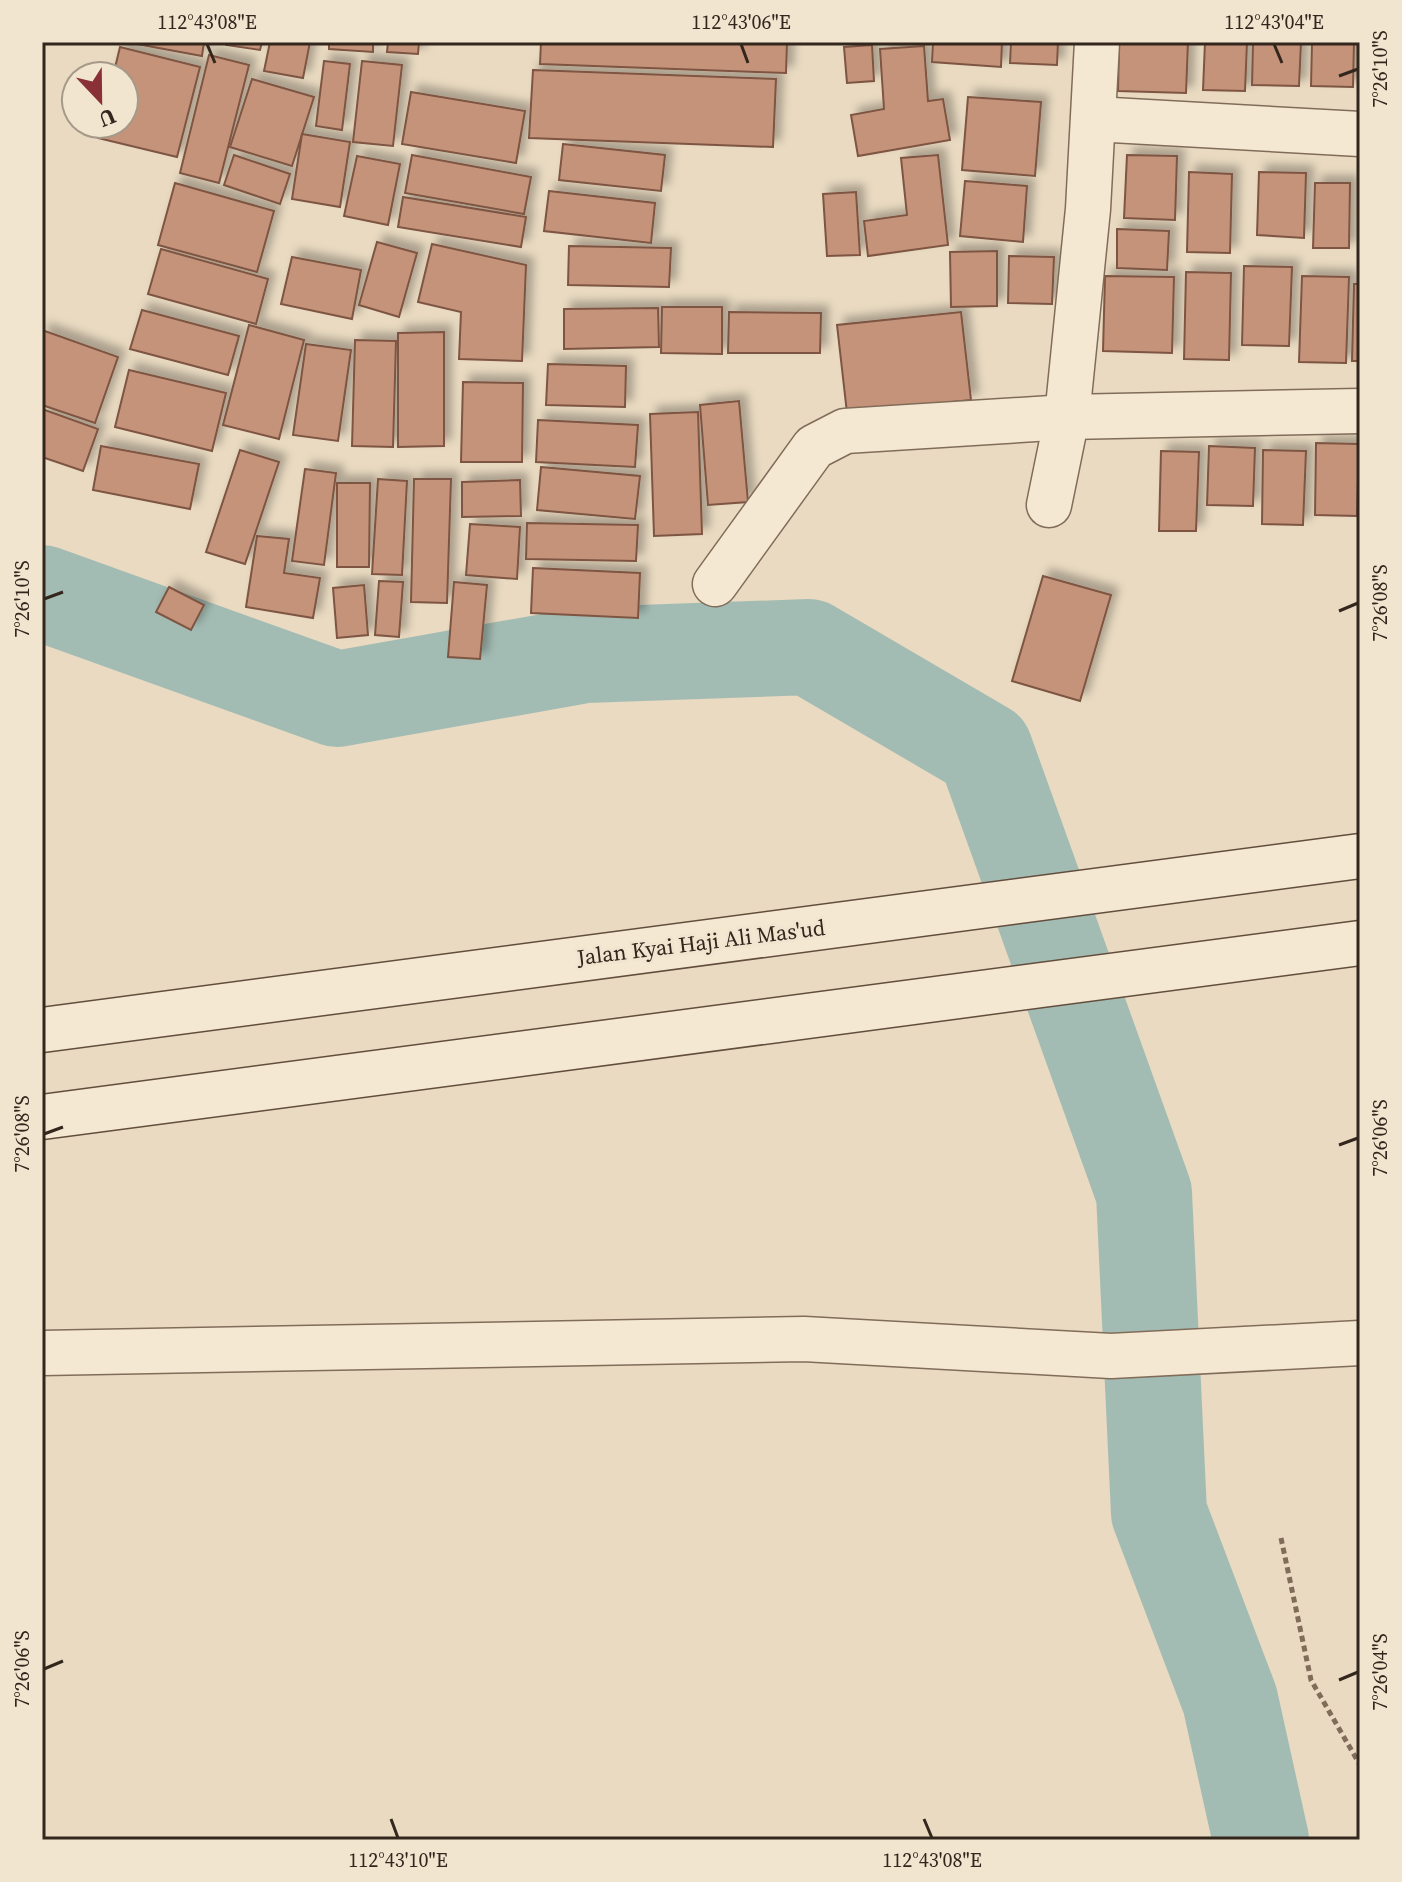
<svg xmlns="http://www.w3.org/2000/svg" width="1402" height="1882" viewBox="0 0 1402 1882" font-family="'Source Serif 4',serif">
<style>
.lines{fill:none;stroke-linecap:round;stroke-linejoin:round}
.river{stroke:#a3bcb3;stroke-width:96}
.building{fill:#c4937a;stroke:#7e5542;stroke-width:2;filter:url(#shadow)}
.street-casing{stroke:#816c5a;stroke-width:47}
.secondary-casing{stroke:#634d3d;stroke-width:47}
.path{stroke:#816c5a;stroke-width:5;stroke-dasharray:6 4;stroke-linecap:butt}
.street{stroke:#f5e8d3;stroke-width:44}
.secondary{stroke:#f5e8d3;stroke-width:44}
.ticks{fill:none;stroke:#32261d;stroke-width:3}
.labels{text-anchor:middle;stroke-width:6;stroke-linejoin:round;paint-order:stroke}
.street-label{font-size:22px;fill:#32261d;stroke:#f1e5d0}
.neatline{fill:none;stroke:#32261d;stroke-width:3}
.ticks-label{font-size:20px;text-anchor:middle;fill:#32261d}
</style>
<defs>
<filter id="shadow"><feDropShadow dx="7" dy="-7" stdDeviation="4" flood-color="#0004"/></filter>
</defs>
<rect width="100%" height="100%" fill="#e9dac1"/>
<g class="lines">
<polyline class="river" points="42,593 337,699 585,655 809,647 985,750 1144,1193 1159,1513 1230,1700 1261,1840"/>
</g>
<g class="building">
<polygon points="126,42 204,42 202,56"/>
<polygon points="226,42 262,42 260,50 226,45"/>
<polygon points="270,42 310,42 303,78 264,71"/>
<polygon points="329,42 373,42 373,52 329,49"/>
<polygon points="388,42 419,42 418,54 387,52"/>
<polygon points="541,42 787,42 786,73 540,64"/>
<polygon points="933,42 1002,42 1001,67 932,62"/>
<polygon points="1011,42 1058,42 1057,65 1010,63"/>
<polygon points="1119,42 1188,42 1186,93 1118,91"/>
<polygon points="1205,42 1247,42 1245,91 1203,90"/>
<polygon points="1253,42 1301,42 1299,86 1252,85"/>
<polygon points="1312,42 1354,42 1353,87 1311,86"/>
<polygon points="872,45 874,81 847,83 844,47"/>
<polygon points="924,46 928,101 943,99 950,140 858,156 851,115 884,109 880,49"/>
<polygon points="120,47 200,67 177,157 98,138 101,124 124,124 124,76 113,76"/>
<polygon points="209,55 249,65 219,183 180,173"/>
<polygon points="324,61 350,64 342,130 316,126"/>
<polygon points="362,61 402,65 393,146 353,142"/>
<polygon points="533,70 776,79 773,147 529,138"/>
<polygon points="252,79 314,97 292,166 230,147"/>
<polygon points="411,92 525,111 516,163 402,144"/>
<polygon points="968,97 1041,102 1035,176 962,170"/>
<polygon points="302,134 350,142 340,207 292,199"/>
<polygon points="563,144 665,155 661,191 559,180"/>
<polygon points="234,155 290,174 280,204 224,185"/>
<polygon points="412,155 531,177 524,214 405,193"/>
<polygon points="938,155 948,245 868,256 864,221 907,215 901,158"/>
<polygon points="1127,155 1177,156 1175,220 1124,218"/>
<polygon points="357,156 400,164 388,225 344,216"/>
<polygon points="1189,172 1232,174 1230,253 1187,252"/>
<polygon points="1259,172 1306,173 1304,238 1257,235"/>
<polygon points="965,181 1027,186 1023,242 960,236"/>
<polygon points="175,183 274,211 257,272 158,245"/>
<polygon points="1315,183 1350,183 1349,248 1313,248"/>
<polygon points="549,191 655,203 651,243 544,231"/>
<polygon points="856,192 860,255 827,256 823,194"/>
<polygon points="403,197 526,217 521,247 398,227"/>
<polygon points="1117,229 1169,231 1167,270 1117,268"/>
<polygon points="377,242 417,253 399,317 359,305"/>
<polygon points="432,244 526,265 522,361 459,359 461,312 418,302"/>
<polygon points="569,246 671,248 669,287 568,285"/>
<polygon points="161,249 268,279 256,324 148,294"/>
<polygon points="997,251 997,306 951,307 950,252"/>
<polygon points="1009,256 1054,257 1052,304 1008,303"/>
<polygon points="292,257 361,270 352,319 281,304"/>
<polygon points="1244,266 1292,267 1289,346 1242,345"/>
<polygon points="1186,272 1231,273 1229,360 1184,359"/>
<polygon points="1105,276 1174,277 1172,353 1103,351"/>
<polygon points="1302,276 1349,277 1346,363 1299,362"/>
<polygon points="1354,284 1360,284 1360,361 1352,361"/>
<polygon points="662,307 722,307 722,354 661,353"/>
<polygon points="658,308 659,347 564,349 564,309"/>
<polygon points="142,310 239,336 228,375 130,349"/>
<polygon points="729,312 821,313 820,353 728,353"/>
<polygon points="961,312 971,400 847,413 837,325"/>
<polygon points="249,325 304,340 279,439 223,425"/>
<polygon points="42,330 118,357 95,423 42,405"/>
<polygon points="444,332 444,446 398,447 398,333"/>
<polygon points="355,340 396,341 393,447 352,446"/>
<polygon points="306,344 351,350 338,441 293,435"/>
<polygon points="548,364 626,366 625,407 546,405"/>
<polygon points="129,370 226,393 212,451 115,427"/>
<polygon points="463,382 523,383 522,462 461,462"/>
<polygon points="739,401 748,502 708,505 700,405"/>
<polygon points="42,409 98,429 83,471 42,457"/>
<polygon points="698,412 702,534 654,536 650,414"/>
<polygon points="538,420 638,425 635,467 536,462"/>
<polygon points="1316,443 1359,444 1357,516 1315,515"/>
<polygon points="101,446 199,464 190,509 93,490"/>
<polygon points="1209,446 1255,448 1253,506 1207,505"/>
<polygon points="240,450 279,462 245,564 206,552"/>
<polygon points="1263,450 1306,451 1303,525 1262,524"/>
<polygon points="1161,451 1199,452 1196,531 1159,531"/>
<polygon points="541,467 640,476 635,519 537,510"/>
<polygon points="305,469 336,473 324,565 292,561"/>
<polygon points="378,479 407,481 402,575 372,574"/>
<polygon points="414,479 451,479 447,603 411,602"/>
<polygon points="520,480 521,516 462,517 462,482"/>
<polygon points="337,483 370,483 369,567 337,567"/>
<polygon points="527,523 638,525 636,561 526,559"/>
<polygon points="470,524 520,527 517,579 466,575"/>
<polygon points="257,536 289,539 284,573 320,578 313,618 246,607"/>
<polygon points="533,568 640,573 638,618 531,613"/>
<polygon points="1043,576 1111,595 1080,701 1012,681"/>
<polygon points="379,581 403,582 399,637 375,635"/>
<polygon points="454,582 487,585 480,659 448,657"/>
<polygon points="364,585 368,635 337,638 333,588"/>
<polygon points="169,587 204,605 191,630 156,612"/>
</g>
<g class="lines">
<g class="street-casing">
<g id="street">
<polyline points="1094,119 1360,134"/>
<polyline points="1049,505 1067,417 1088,209 1097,42"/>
<polyline points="715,584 814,447 845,431 1067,417 1360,411"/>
<polyline points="42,1353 804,1339 1111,1356 1360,1343"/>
</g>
</g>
<g class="secondary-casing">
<g id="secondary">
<polyline points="42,1030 1360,856"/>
<polyline points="42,1117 1360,943"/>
</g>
</g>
<polyline class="path" points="1281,1538 1311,1680 1360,1765"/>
<use href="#street" class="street"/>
<use href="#secondary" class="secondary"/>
</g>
<path class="ticks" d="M207 44 215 63M741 44 748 63M1274 44 1282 63M1339 76 1358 69M44 599 63 592M1339 611 1358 603M44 1134 63 1127M1339 1145 1358 1138M44 1669 63 1661M1339 1680 1358 1672M391 1819 398 1838M924 1819 932 1838"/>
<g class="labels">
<g class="street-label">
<text transform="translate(701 942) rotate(-7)" y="8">Jalan Kyai Haji Ali Mas'ud</text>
</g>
</g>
<rect width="1402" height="1882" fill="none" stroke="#f1e5d0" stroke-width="88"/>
<g transform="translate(100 100) rotate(158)"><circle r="38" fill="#f1e5d0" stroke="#a59988" stroke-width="2"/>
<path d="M0-6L14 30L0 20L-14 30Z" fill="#8a3037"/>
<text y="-12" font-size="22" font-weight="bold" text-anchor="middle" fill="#32261d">U</text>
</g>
<rect x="44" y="44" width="1314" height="1794" class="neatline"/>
<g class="ticks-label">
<text x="207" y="29">112°43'08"E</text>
<text x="741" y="29">112°43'06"E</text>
<text x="1274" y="29">112°43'04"E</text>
<text transform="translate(1380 69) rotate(-90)" y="7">7°26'10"S</text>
<text transform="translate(22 599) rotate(-90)" y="7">7°26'10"S</text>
<text transform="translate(1380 603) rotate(-90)" y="7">7°26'08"S</text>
<text transform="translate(22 1134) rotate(-90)" y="7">7°26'08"S</text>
<text transform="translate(1380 1138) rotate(-90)" y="7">7°26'06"S</text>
<text transform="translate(22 1669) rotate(-90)" y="7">7°26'06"S</text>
<text transform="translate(1380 1672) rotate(-90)" y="7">7°26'04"S</text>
<text x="398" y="1867">112°43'10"E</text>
<text x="932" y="1867">112°43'08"E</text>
</g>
</svg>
